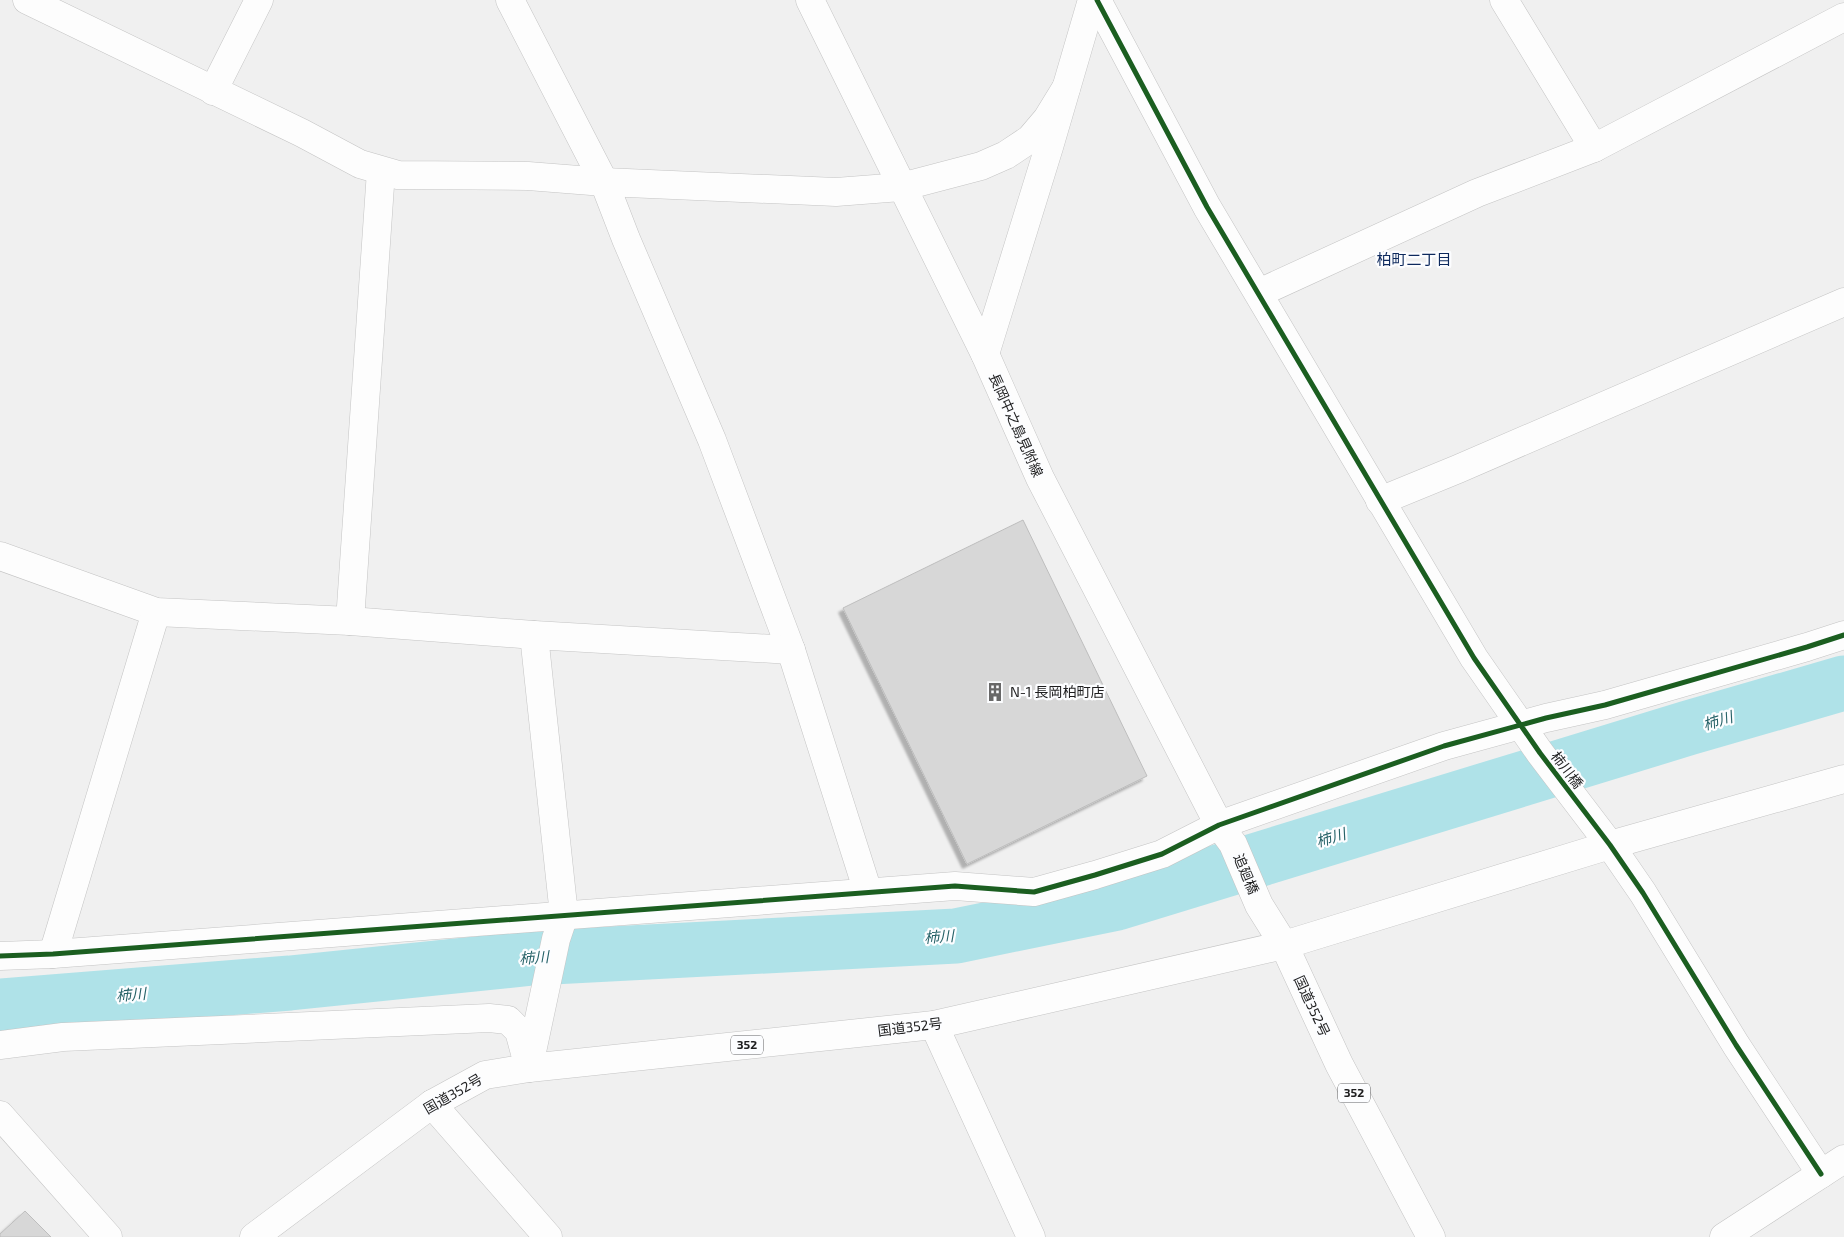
<svg xmlns="http://www.w3.org/2000/svg" width="1844" height="1237" viewBox="0 0 1844 1237" font-family="'Exo 2','Noto Sans JP',sans-serif">
<style>
.lines{fill:none;stroke-linecap:round;stroke-linejoin:round}
.river{stroke:#afe2e8;stroke-width:55}
.building{fill:#d7d7d7;stroke:#bebebe;filter:url(#shadow)}
.street-casing{stroke:#c4c4c4;stroke-width:29}
.secondary-casing{stroke:#c4c4c4;stroke-width:29}
.highway-casing{stroke:#c4c4c4;stroke-width:29}
.street{stroke:#fdfdfd;stroke-width:28}
.secondary{stroke:#fdfdfd;stroke-width:28}
.highway{stroke:#fdfdfd;stroke-width:28}
.cycleway-casing{stroke:#fcfdff;stroke-width:8}
.cycleway{stroke:#1b5e20;stroke-width:5}
.labels{text-anchor:middle;stroke-width:4.5;stroke-linejoin:round;paint-order:stroke}
.shield{fill:#fcfdff;stroke:#616162;stroke-width:1}
.shield-label{font-size:12px;font-weight:bold;fill:#1e1e1f}
.street-label{font-size:14px;fill:#1e1e1f;stroke:#fcfdff}
.poi-label{font-size:14px;fill:#1e1e1f;stroke:#fcfdff;text-anchor:start}
.neighbourhood-label{font-size:15px;fill:#0d295d;stroke:#fcfdff}
.water-label{font-size:15px;font-style:italic;fill:#266268;stroke:#fcfdff}
</style>
<defs>
<filter id="shadow"><feDropShadow dx="-4.5" dy="4.5" stdDeviation="1" flood-color="#0004"/></filter>
</defs>
<rect width="100%" height="100%" fill="#f0f0f0"/>
<g class="lines">
<polyline class="river" points="0,1006 290,983 533,958 956,936 1117,903 1688,728 1844,683"/>
</g>
<g class="building">
<polygon points="1023,520 1147,776 967,864 843,608"/>
<polygon points="25,1211 51,1237 0,1237 0,1234"/>
</g>
<g class="lines">
<g class="street-casing">
<g id="street">
<polyline points="27,0 302,133 360,164 398,175 528,176 604,182 836,192 901,187 981,166 1006,155 1030,139 1047,119 1066,88"/>
<polyline points="510,0 604,182 626,239 712,440 791,650 868,892"/>
<polyline points="1097,0 1207,207 1474,658 1540,753 1610,845 1643,893 1736,1045 1821,1174"/>
<polyline points="1504,0 1594,148"/>
<polyline points="213,91 259,0"/>
<polyline points="1259,293 1477,193 1594,148 1844,17"/>
<polyline points="985,354 1049,147 1092,0"/>
<polyline points="1380,501 1458,469 1844,302"/>
<polyline points="0,556 156,612 350,621 534,635 791,650"/>
<polyline points="350,621 381,171"/>
<polyline points="1284,945 1610,845 1844,779"/>
<polyline points="53,954 156,612"/>
<polyline points="0,956 53,954 955,886 1034,892 1095,875 1162,854 1219,825 1444,746 1546,718 1605,705 1807,647 1844,635"/>
<polyline points="934,1025 1031,1237"/>
<polyline points="0,1045 63,1037 489,1018 508,1020 519,1031 529,1068"/>
<polyline points="530,1061 556,939 564,915 534,635"/>
<polyline points="432,1104 548,1237"/>
<polyline points="1724,1237 1844,1159"/>
</g>
</g>
<g class="secondary-casing">
<g id="secondary">
<polyline points="810,0 985,354 1040,478 1219,825 1233,844 1259,905 1284,945"/>
<polyline points="0,1115 108,1237"/>
</g>
</g>
<g class="highway-casing">
<polyline id="highway" points="254,1237 432,1104 485,1075 529,1068 934,1025 1284,945 1339,1064 1431,1237"/>
</g>
<use href="#street" class="street"/>
<use href="#secondary" class="secondary"/>
<use href="#highway" class="highway"/>
<g class="cycleway-casing">
<g id="cycleway">
<polyline points="1097,0 1207,207 1474,658 1540,753 1610,845 1643,893 1736,1045 1821,1174"/>
<polyline points="0,956 53,954 955,886 1034,892 1095,875 1162,854 1219,825 1444,746 1546,718 1605,705 1807,647 1844,635"/>
</g>
</g>
<use href="#cycleway" class="cycleway"/>
</g>
<defs>
<g id="building-bare" transform="scale(1.5)"><path d="M-4-6H4V6H1V3H-1V6H-4ZM-2.5-4.3h1.7v1.8h-1.7ZM.8-4.3h1.7v1.8H.8ZM-2.5-1h1.7V.8h-1.7ZM.8-1h1.7V.8H.8Z" fill="#686868" stroke="#fcfdff" stroke-width="2.5" paint-order="stroke"/></g>
</defs>
<g fill-rule="evenodd">
<use href="#building-bare" x="995" y="692"/>
</g>
<g class="labels">
<g class="shield">
<rect x="731" y="1035.5" width="32" height="19" rx="4"/>
<rect x="1338" y="1083.5" width="32" height="19" rx="4"/>
</g>
<g class="shield-label">
<text x="747" y="1049">352</text>
<text x="1354" y="1097">352</text>
</g>
<g class="street-label">
<text transform="translate(1016 425) rotate(66)" y="5">長岡中之島見附線</text>
<text transform="translate(1567 770) rotate(53)" y="5">柿川橋</text>
<text transform="translate(1246 874) rotate(67)" y="5">追廻橋</text>
<text transform="translate(1312 1006) rotate(65)" y="5">国道352号</text>
<text transform="translate(910 1027) rotate(-7)" y="5">国道352号</text>
<text transform="translate(453 1094) rotate(-30)" y="5">国道352号</text>
</g>
<g class="poi-label">
<text x="1010" y="697">N-1 長岡柏町店</text>
</g>
<g class="neighbourhood-label">
<text x="1414" y="265">柏町二丁目</text>
</g>
<g class="water-label">
<text transform="translate(1718 721) rotate(-17)" y="5">柿川</text>
<text transform="translate(1331 838) rotate(-17)" y="5">柿川</text>
<text transform="translate(939 937) rotate(-4)" y="5">柿川</text>
<text transform="translate(534 958) rotate(-4)" y="5">柿川</text>
<text transform="translate(131 995) rotate(-5)" y="5">柿川</text>
</g>
</g>
</svg>
